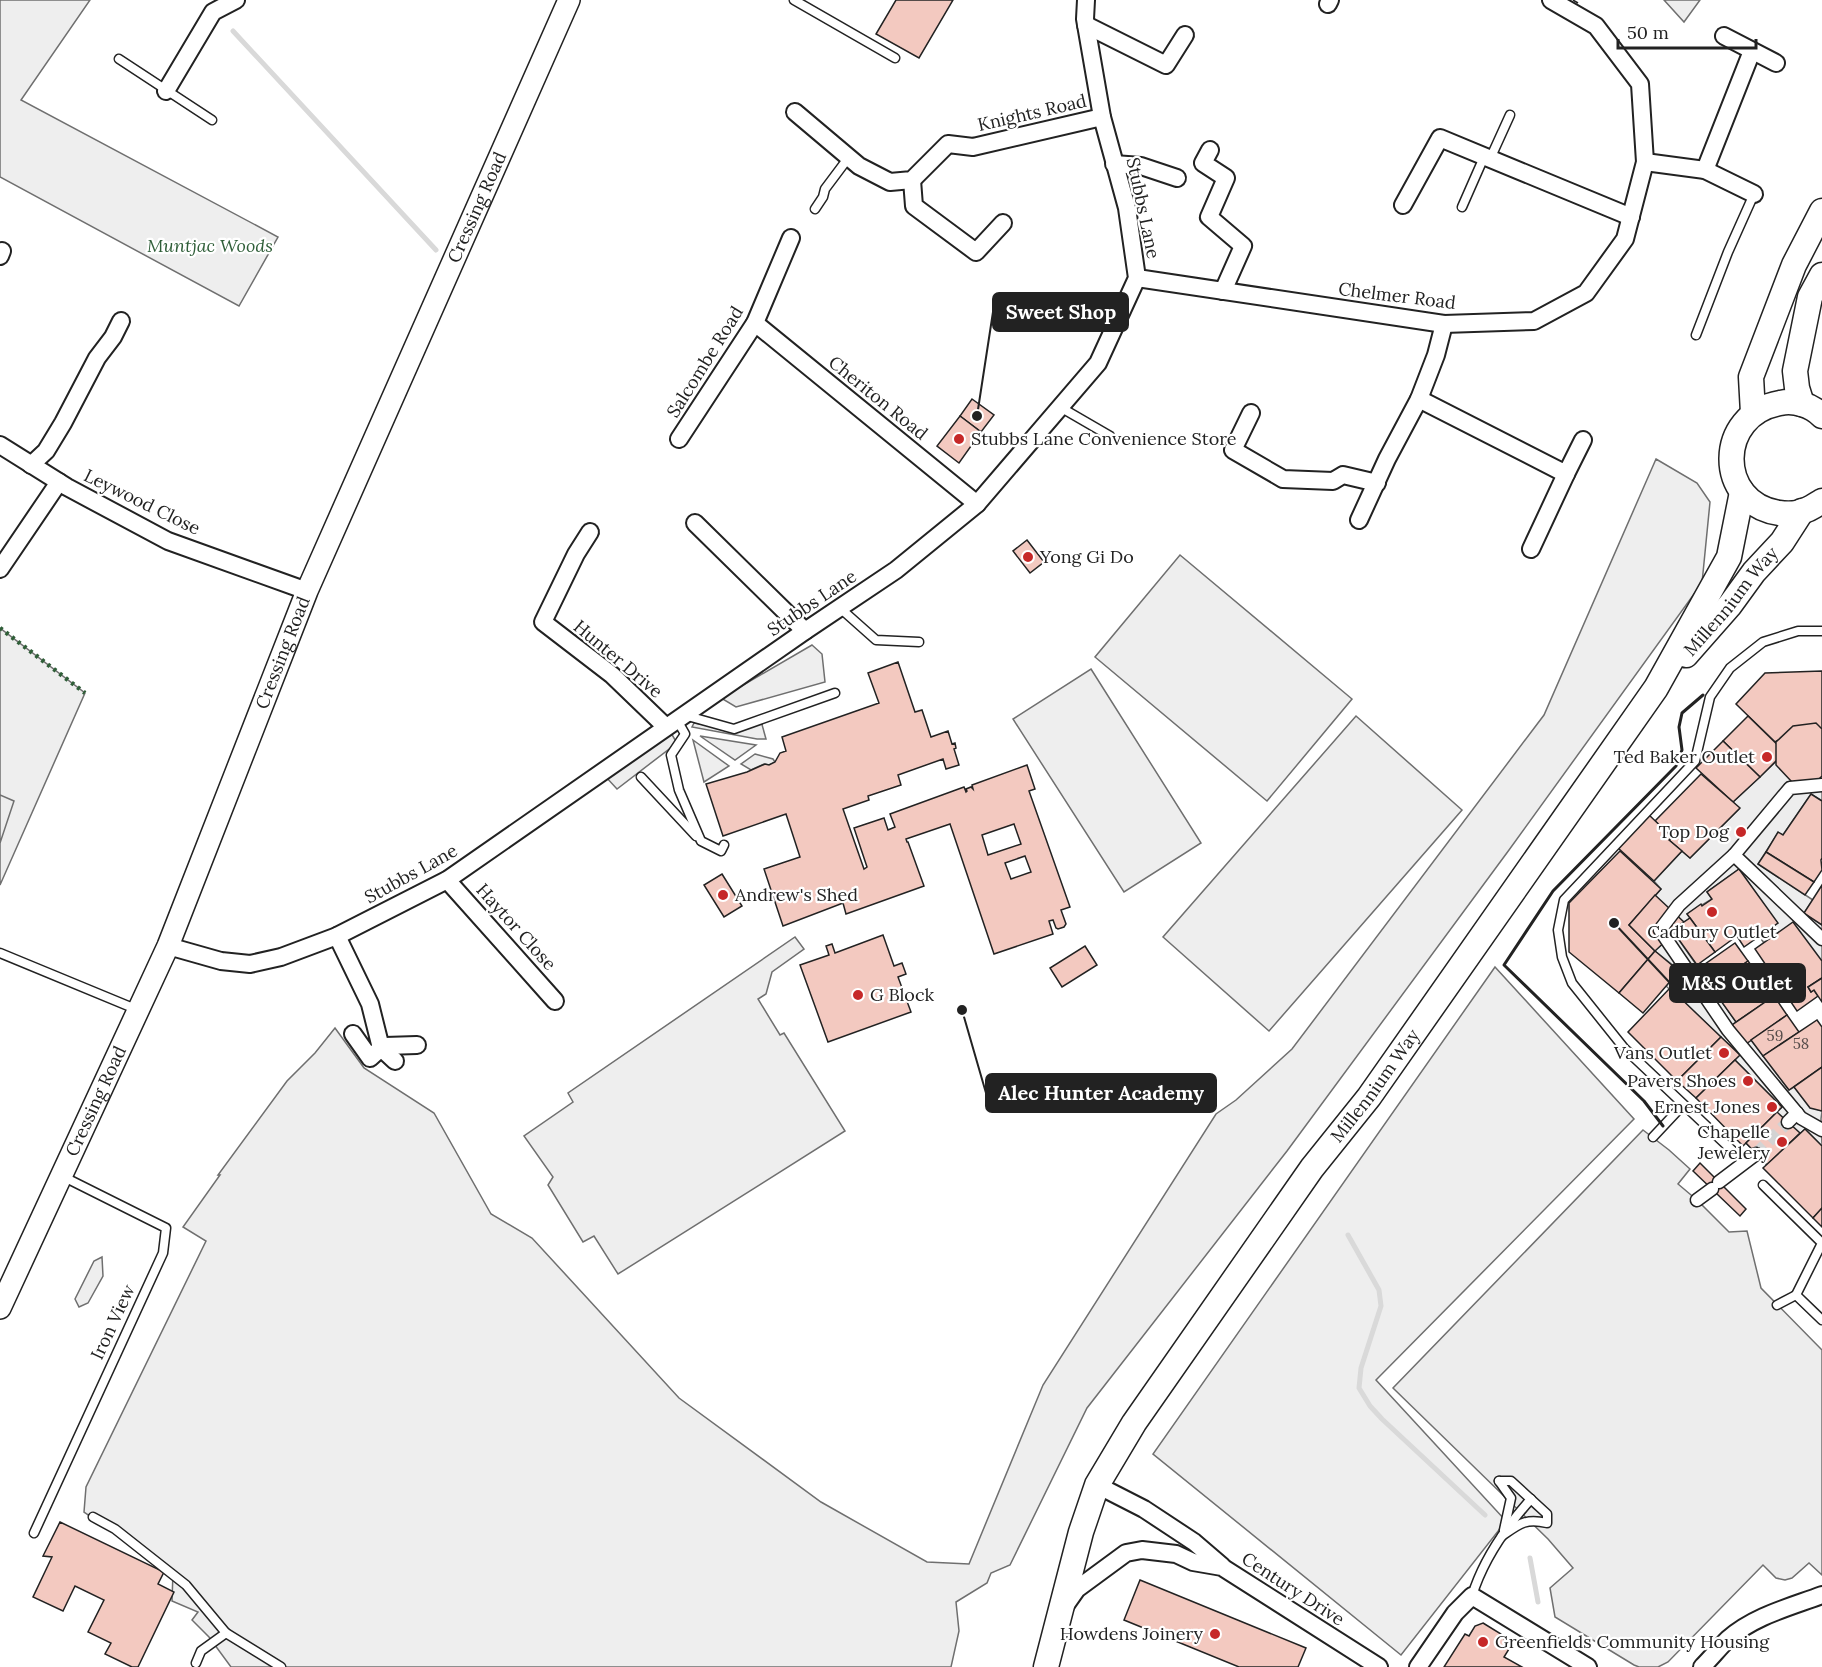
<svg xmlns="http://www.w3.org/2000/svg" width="1822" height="1667" viewBox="0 0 1822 1667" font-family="Lora,serif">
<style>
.green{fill:#eee;stroke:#6f6f6f;stroke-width:1.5}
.parking{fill:#ededed;stroke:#6f6f6f;stroke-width:1.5}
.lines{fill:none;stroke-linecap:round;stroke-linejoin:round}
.stream{stroke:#d9d9d9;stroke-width:5}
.building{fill:#f3c9c0;stroke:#222;stroke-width:1.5;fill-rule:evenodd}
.pedestrian-tunnel{stroke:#d3d3d3;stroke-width:12;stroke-dasharray:12 6;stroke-linecap:butt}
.service-casing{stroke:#222;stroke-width:11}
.pedestrian-casing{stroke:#222;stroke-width:15}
.minor-casing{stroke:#222;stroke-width:20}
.tertiary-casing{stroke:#222;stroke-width:24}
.secondary-casing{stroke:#222;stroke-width:27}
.service{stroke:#fff;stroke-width:8}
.pedestrian{stroke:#fff;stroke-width:12}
.minor{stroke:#fff;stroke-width:16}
.tertiary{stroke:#fff;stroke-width:21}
.secondary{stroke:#fff;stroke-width:24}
.hedge{stroke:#2f5e38;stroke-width:4.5;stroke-dasharray:3 4.5;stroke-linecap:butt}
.fence{stroke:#222;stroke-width:1.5;stroke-dasharray:8 3;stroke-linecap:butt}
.wall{stroke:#222;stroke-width:3}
.poi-dot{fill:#c62828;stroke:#fff;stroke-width:2}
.labels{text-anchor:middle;stroke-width:4.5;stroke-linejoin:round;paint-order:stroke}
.number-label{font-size:15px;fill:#564c4a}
.street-label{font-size:18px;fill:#222;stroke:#fff}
.park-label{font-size:18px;font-style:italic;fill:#2f5e38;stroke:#fff}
.poi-label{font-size:18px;fill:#222;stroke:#fff;text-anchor:end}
.leader{fill:none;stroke:#222;stroke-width:2}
.callout-dot{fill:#222;stroke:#fff;stroke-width:2}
.callout{fill:#222;stroke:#222;stroke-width:2}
.callout-label{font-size:20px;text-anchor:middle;font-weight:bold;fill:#fff}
</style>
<rect width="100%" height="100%" fill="#fff"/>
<g class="green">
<polygon points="0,0 90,0 21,100 278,237 239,306 0,177"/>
<polygon points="1664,0 1700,0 1684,22"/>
<polygon points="1656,459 1697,483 1710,502 1702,583 1509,850 1287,1151 1087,1408 1010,1565 991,1573 987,1583 956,1602 959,1631 951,1667 231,1667 209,1637 192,1620 198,1612 172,1601 173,1572 84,1512 86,1487 206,1241 183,1227 220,1175 218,1175 287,1081 315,1053 335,1028 364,1068 434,1113 491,1214 532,1238 679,1398 821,1502 927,1562 969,1564 1043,1385 1216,1114 1236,1100 1292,1049 1544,715"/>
<polygon points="1180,555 1352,699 1267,801 1095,657"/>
<polygon points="0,628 85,693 0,885"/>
<polygon points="812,645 822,654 825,682 736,707 721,698"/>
<polygon points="1091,669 1201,843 1124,892 1013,719"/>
<polygon points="1356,716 1462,810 1269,1031 1163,937"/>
<polygon points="761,721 766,739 757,739 692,727 694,723 735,730"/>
<polygon points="671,733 677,743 617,789 605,776"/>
<polygon points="700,736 756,745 735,760"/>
<polygon points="693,740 729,766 704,782"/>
<polygon points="755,754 773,759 775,762 769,765 764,764 751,770 741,764"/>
<polygon points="795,937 804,949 772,972 766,994 758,999 780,1035 784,1033 845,1131 618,1274 594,1236 583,1242 548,1185 553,1177 524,1136 573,1102 568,1093"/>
<polygon points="1495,967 1634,1119 1376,1380 1506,1521 1401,1655 1153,1454"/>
<polygon points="102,1257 103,1276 88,1303 79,1307 75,1299 94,1261"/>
</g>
<g class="parking">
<polygon points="1795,730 1822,757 1822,801 1811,794 1783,835 1778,833 1758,864 1813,900 1804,913 1822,925 1822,961 1764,943 1759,936 1777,923 1739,869 1707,892 1712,899 1687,914 1690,918 1672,930 1736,1022 1732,1025 1751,1040 1789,1090 1794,1087 1810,1107 1822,1111 1821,1119 1822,1146 1805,1129 1767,1165 1746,1143 1782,1107 1735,1060 1739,1054 1666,986 1679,970 1655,951 1629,925 1661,889 1654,881 1682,851 1690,858 1739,809 1733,802 1785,753 1775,742"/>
<polygon points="0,795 14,801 0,843"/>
<polygon points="1643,1130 1669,1150 1690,1169 1678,1184 1697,1200 1729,1232 1747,1231 1761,1288 1822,1350 1822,1575 1809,1563 1792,1578 1785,1580 1776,1578 1763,1565 1668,1662 1658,1667 1639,1667 1634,1665 1555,1617 1550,1588 1573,1568 1548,1539 1393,1388"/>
</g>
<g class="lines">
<g class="stream">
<polyline points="233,31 436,250"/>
<polyline points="1348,1235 1379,1290 1381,1306 1361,1368 1359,1388 1370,1406 1382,1419 1485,1515"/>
<polyline points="1530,1558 1538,1602"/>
</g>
</g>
<g class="building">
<polygon points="896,0 953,0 919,58 876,34"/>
<polygon points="972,399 994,415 981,432 960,416"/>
<polygon points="960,416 981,432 959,463 937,446"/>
<polygon points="1027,540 1044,562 1030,573 1013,551"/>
<path d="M898 662 915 712 922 710 931 737 948 731 952 744 955 743 956 748 954 749 959 765 946 769 943 759 898 775 901 785 868 796 869 800 843 809 864 869 867 867 854 828 884 818 888 830 895 827 890 814 964 787 966 792 967 791 966 789 971 787 973 789 972 785 1027 765 1035 789 1029 791 1070 907 1061 910 1066 924 1064 927 1058 929 1056 928 1053 920 1049 921 1053 934 994 954 950 824 906 839 907 842H908L924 886 846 914 843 903 783 926 764 869 800 857 786 814 723 836 706 784 747 772 765 764 769 765 775 762 780 753 786 751 782 737 879 703 868 673ZM1014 824 1021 844 988 855 982 835ZM1025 856 1031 872 1011 879 1005 863Z"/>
<polygon points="1822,671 1822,737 1813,728 1795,730 1775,742 1736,704 1765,673"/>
<polygon points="1748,716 1785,752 1760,777 1723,741"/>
<polygon points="1816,723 1822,729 1822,776 1817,781 1792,782 1776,765 1776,742 1793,726"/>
<polygon points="1723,741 1760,777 1733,802 1696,768"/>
<polygon points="1701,774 1740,808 1690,858 1669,840 1672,837 1655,821"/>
<polygon points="1811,794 1822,801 1822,858 1821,860 1822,870 1814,882 1766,852 1778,832 1783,835"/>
<polygon points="1648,814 1672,837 1669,840 1682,851 1654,881 1617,847"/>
<polygon points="1620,851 1661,889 1629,925 1655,951 1619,993 1569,952 1569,903"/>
<polygon points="1766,852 1814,882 1805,895 1758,864"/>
<polygon points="1739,869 1778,923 1744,947 1737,936 1715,952 1687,914 1701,904 1702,906 1712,899 1707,892"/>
<polygon points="722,874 742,906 724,917 704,885"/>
<polygon points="1822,885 1822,925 1804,913"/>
<polygon points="1655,895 1685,923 1655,951 1629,925"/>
<polygon points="1690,918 1715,952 1697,965 1672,930"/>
<polygon points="1793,922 1822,961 1822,978 1808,987 1811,992 1814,990 1818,996 1797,1011 1755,949"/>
<polygon points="883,935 894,966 902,963 906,974 898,977 911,1012 828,1042 800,965 829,955 826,946 832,944 835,953"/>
<polygon points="1735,943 1748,961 1711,987 1698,969"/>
<polygon points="1085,946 1097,965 1062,987 1050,968"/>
<polygon points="1655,951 1679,971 1643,1013 1619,993"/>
<polygon points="1748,961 1774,996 1736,1022 1711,987"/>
<polygon points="1822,978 1822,1002 1814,990 1811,992 1808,987"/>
<polygon points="1670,988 1721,1037 1677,1081 1628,1032"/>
<polygon points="1774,996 1787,1015 1746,1044 1732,1025"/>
<polygon points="1787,1015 1799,1032 1763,1056 1751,1040"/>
<polygon points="1817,1020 1822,1027 1822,1067 1789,1090 1763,1056"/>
<polygon points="1721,1037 1740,1055 1696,1098 1677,1081"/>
<polygon points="1735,1060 1782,1107 1743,1146 1696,1098"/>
<polygon points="1822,1067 1822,1111 1810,1108 1794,1087"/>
<polygon points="1777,1112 1800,1133 1767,1165 1746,1143"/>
<polygon points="1805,1129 1822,1146 1822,1208 1813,1218 1763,1168"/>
<polygon points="1700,1163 1746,1209 1740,1216 1693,1171"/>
<polygon points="1822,1208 1822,1227 1813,1218"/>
<polygon points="60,1522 164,1572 158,1584 174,1592 138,1667 132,1667 105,1654 111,1643 88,1632 104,1600 75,1586 63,1611 33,1597 52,1557 43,1556"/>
<polygon points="1140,1580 1306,1648 1298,1667 1239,1667 1124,1620"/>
<polygon points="1483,1623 1501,1634 1509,1649 1504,1657 1522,1667 1444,1667 1465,1634 1469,1636 1475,1626"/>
</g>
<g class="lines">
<polyline class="pedestrian-tunnel" points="1756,1154 1788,1122"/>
<g class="service-casing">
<g id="service">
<polyline points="794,0 895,58"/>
<polyline points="119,59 212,120"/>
<polyline points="1490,159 1510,115"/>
<polyline points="1462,207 1484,157"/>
<polyline points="815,209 823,197 825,189 849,157"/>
<polyline points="1696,335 1728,252 1754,194"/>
<polyline points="1060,407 1110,436"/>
<polyline points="840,608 876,640 919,642"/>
<polyline points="684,715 734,729 835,693"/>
<polyline points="677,720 685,734 671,755 679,790 701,841 721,851 724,845"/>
<polyline points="641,777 696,836"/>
<polyline points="0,953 138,1010"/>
<polyline points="1653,1137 1683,1105"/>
<polyline points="1736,1154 1624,1048 1572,983 1562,957 1558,930 1564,900 1695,761 1710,697 1730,668 1763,642 1798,631 1822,631"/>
<polyline points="1763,1185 1822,1243 1796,1295 1822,1320"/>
<polyline points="1777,1305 1796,1295"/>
<path d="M1499 1481H1511L1547 1514V1523C1525 1518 1519 1524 1502 1536"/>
<polyline points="1499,1481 1511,1498 1504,1530"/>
<polyline points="93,1517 115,1529 186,1585 226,1633"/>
<polyline points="34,1533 163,1253 166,1228 62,1176"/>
<path d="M1472 1596C1483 1560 1506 1527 1531 1499"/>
<polyline points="196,1663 201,1651 226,1633 281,1667"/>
</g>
</g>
<g class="pedestrian-casing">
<g id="pedestrian">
<polyline points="1822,785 1790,788 1734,855 1679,905 1660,930 1728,1030 1801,1118 1822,1130"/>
<polyline points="1734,855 1822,939"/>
<polyline points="1788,1122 1797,1113"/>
<polyline points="1719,1182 1756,1154"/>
<polyline points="1697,1200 1712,1189"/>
</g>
</g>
<g class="minor-casing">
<g id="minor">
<polyline points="1328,4 1330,0"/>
<polyline points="1086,25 1166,65 1185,35"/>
<polyline points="1724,36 1776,63"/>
<polyline points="166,91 213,12 236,0"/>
<polyline points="795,112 859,166 890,182 912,180 948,144 973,147 1102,117"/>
<polyline points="1210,150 1203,163 1226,178 1209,217 1243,246 1223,291"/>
<polyline points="1645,162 1705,170 1754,194"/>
<polyline points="1114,164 1141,166 1177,178"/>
<polyline points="1705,170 1752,51"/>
<polyline points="912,180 914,206 976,252 1003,223"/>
<polyline points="1403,205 1440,138 1631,217"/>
<polyline points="0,256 2,251"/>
<polyline points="1137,278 1444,324 1534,321 1586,293 1625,239 1645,162 1640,84 1596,26 1551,0"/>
<polyline points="755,323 977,504"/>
<polyline points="1419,399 1566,474 1583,440"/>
<polyline points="1251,413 1233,450 1283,479 1333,481 1343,475 1377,483"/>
<polyline points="679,439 755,323 791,238"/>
<polyline points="0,445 67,487 168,541 307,591"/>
<polyline points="31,465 46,451 63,423 97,358 113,337 121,321"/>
<polyline points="1359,520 1387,459 1419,399 1436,355 1444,324"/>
<polyline points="695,523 805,631"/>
<polyline points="590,532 576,554 543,622 612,675 666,727"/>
<polyline points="1531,549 1566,474"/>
<polyline points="0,569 59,482"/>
<polyline points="447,880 555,1001"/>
<polyline points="337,936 370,1004 381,1048 370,1058 353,1034"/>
<polyline points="168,946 221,961 250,964 281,957 337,936 447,880 805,631 896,570 977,504 1098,363 1137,278 1127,208 1102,117 1085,19 1086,0"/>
<polyline points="381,1048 385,1046 417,1045"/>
<polyline points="381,1048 395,1061"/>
<polyline points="1097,1485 1144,1509 1194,1542 1222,1566"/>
<polyline points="1065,1606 1077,1589 1126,1553 1142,1550 1176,1554 1193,1562 1222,1567 1379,1667"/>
<polyline points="1418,1667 1455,1613 1472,1596 1588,1667"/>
<path d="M1702 1667C1711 1658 1719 1648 1728 1639 1754 1616 1790 1607 1822 1595"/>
</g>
</g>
<g class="tertiary-casing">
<g id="tertiary">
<path id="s1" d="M0 1308 168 946 307 591 569 0"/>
</g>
</g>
<g class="secondary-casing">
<g id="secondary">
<polyline points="1802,404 1797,388 1795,371 1810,297 1822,275"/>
<polyline points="1753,413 1751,377 1794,265 1822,211"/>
<path d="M1822 416C1812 405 1794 400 1780 403 1716 414 1715 503 1779 513 1787 514 1798 514 1806 510 1812 508 1817 504 1822 501"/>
<path id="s2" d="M1686 655 1730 605 1754 572 1782 542 1802 511"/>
<path id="s3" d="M1046 1667 1081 1532 1097 1485 1134 1423 1312 1168 1369 1097 1656 688 1729 557 1742 492"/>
</g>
</g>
<use href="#service" class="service"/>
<use href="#pedestrian" class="pedestrian"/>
<use href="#minor" class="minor"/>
<use href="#tertiary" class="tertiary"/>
<use href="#secondary" class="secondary"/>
<polyline class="hedge" points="0,628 85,693"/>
<polyline class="fence" points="1573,0 1578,3"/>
<polyline class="wall" points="1663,1126 1644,1101 1504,965 1553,891 1676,766 1682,750 1679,727 1682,713 1703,695"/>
</g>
<g class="poi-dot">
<circle cx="959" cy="439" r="6"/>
<circle cx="1028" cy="557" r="6"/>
<circle cx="1767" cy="757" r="6"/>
<circle cx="1741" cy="832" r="6"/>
<circle cx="723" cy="895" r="6"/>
<circle cx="1712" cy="912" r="6"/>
<circle cx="858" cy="995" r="6"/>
<circle cx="1724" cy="1053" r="6"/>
<circle cx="1748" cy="1081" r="6"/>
<circle cx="1772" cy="1107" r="6"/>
<circle cx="1782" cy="1142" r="6"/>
<circle cx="1215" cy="1634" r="6"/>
<circle cx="1483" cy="1642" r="6"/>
</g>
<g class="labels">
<g class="number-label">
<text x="1775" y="1041">59</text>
<text x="1801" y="1049">58</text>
</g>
<g class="street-label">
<text transform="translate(1032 113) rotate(-13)" y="6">Knights Road</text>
<text dy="6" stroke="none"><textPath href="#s1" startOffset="1200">Cressing Road</textPath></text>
<text transform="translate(1143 208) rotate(78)" y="6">Stubbs Lane</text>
<text transform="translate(1397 296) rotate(7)" y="6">Chelmer Road</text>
<text transform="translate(705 362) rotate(-58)" y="6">Salcombe Road</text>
<text transform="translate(878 398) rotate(39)" y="6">Cheriton Road</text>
<text transform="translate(142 502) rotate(26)" y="6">Leywood Close</text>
<text dy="6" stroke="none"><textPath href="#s2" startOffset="70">Millennium Way</textPath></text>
<text transform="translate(812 603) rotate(-34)" y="6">Stubbs Lane</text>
<text dy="6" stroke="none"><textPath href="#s1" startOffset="714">Cressing Road</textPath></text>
<text transform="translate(618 659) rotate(40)" y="6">Hunter Drive</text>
<text transform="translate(411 874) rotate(-29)" y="6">Stubbs Lane</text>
<text transform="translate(516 927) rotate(48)" y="6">Haytor Close</text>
<text dy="6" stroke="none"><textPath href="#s3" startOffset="676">Millennium Way</textPath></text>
<text dy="6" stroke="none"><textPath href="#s1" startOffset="228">Cressing Road</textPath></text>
<text transform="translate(113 1322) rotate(-65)" y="6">Iron View</text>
<text transform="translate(1293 1589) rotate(33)" y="6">Century Drive</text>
</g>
<g class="park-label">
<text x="210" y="252">Muntjac Woods</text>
</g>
<g class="poi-label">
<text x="971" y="445" text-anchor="start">Stubbs Lane Convenience Store</text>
<text x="1040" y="563" text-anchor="start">Yong Gi Do</text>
<text x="1755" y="763">Ted Baker Outlet</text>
<text x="1729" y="838">Top Dog</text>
<text x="735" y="901" text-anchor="start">Andrew's Shed</text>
<text x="1712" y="938" text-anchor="middle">Cadbury Outlet</text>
<text x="870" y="1001" text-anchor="start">G Block</text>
<text x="1712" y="1059">Vans Outlet</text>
<text x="1736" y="1087">Pavers Shoes</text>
<text x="1760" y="1113">Ernest Jones</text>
<text x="1770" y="1138">Chapelle<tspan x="1770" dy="21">Jewelery</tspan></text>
<text x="1203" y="1640">Howdens Joinery</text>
<text x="1495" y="1648" text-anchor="start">Greenfields Community Housing</text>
</g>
</g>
<path class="leader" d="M977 416L993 312M1614 923L1670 983M962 1010L986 1093"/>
<g class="callout-dot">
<circle cx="977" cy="416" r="6"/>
<circle cx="1614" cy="923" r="6"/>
<circle cx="962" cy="1010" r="6"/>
</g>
<g class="callout">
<rect x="993" y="293" width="135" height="38" rx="6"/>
<rect x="1670" y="964" width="135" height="38" rx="6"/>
<rect x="986" y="1074" width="230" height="38" rx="6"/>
</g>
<g class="callout-label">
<text x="1061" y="319">Sweet Shop</text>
<text x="1737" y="990">M&amp;S Outlet</text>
<text x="1101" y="1100">Alec Hunter Academy</text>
</g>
<path d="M1618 39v9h138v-9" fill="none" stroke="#222222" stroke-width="3"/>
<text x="1627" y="39" font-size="18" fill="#222222" stroke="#ffffff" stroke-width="4.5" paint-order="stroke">50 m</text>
</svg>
